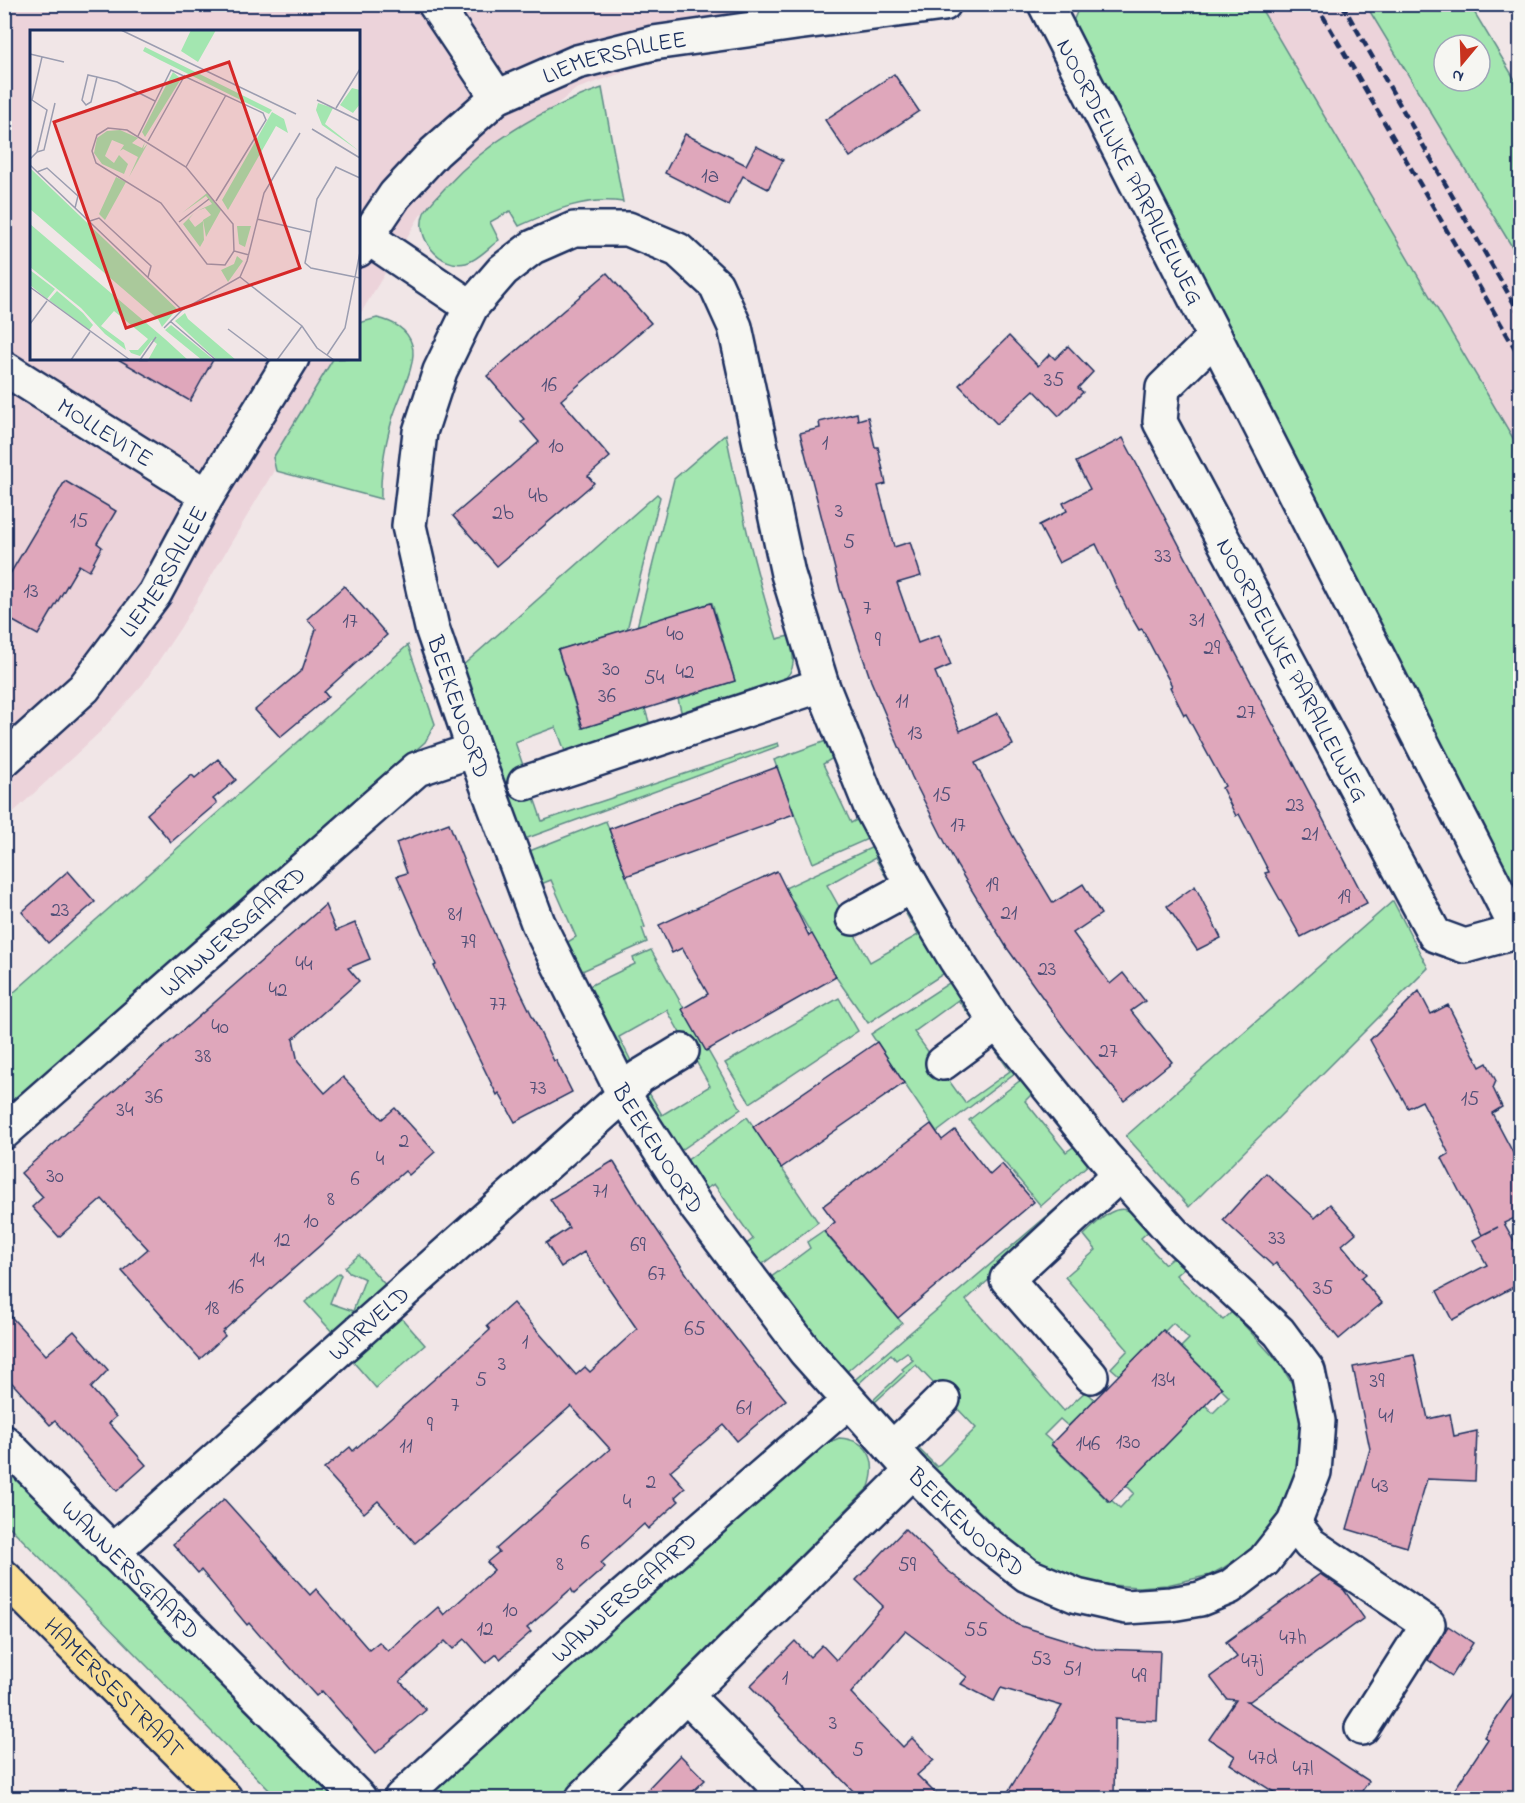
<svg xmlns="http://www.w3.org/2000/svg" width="1525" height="1803" viewBox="0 0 1525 1803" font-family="'Indie Flower',sans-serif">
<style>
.built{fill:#ecd3da}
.green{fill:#a3e6b0;stroke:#5f8a87;stroke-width:1.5;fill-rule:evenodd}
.building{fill:#dfa7bb;stroke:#1b2f5e;stroke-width:1.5}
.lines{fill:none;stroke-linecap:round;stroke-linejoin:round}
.minor-casing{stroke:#1b2f5e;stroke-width:38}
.major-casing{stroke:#1b2f5e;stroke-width:38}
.minor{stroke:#f6f6f2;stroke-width:33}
.major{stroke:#fadf96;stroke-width:33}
.rail{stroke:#1b2f5e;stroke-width:4.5;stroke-dasharray:9 4.5;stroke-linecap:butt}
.labels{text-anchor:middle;stroke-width:4.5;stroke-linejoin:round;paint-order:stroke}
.number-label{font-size:21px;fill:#4c4d75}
.street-label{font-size:24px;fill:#1b2f5e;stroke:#f6f6f2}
.inset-road{fill:none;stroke:#9b9db0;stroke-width:1.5}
.view{fill:#d62828;fill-opacity:0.15;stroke:#d62828;stroke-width:3}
.inset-edge{fill:none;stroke:#1b2f5e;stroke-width:3}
</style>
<rect width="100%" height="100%" fill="#f1e6e7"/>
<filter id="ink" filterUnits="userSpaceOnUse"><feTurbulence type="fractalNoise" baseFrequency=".0167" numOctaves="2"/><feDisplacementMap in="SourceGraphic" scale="12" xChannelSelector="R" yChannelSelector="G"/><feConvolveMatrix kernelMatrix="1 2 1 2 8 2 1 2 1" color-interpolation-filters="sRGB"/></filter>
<g filter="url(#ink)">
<g class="built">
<polygon points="5,5 816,5 576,89 421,214 359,316 358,32 32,32 32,358 333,359 272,459 275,469 181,627 143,684 100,732 5,820"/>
<polygon points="1259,5 1402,5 1444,81 1520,203 1520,451"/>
</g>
<g class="green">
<polygon points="1080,5 1259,5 1520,450 1520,906 1071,26"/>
<path d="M1366 5H1470L1520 88V260ZM1444 45H1480V81H1444Z"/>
<path d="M602 88 623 202C585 196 553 211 519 226L510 211 490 222 499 240C489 247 478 260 466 263 440 269 414 237 424 213 429 204 438 196 445 188 488 141 541 109 602 88Z"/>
<path d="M377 318C392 321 408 329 412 345 418 363 397 401 392 420 385 445 380 473 381 499L276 471 273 458 333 359 358 358 359 323Z"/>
<path d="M726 434C740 503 755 572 777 639L789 636C793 652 799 671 781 681L682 715 678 699 735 681 712 603 637 627 674 479Z"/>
<polygon points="657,494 660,497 627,630 620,631 558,650 582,728 645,709 650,725 566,754 556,727 515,742 542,821 778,743 779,746 522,840 461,667"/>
<polygon points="408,645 435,724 425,742 5,1111 4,1001"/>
<polygon points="826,741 833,758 823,764 851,823 860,818 870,838 813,863 774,760"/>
<polygon points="606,821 645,927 642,928 647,942 580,972 566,943 576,937 551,880 541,884 527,852"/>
<polygon points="875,846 892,880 889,882 875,858 827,885 870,962 918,935 905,912 910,909 946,972 868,1023 836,977 785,888"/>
<polygon points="1393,901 1428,968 1189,1207 1126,1136"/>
<polygon points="651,950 741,1109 680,1151 645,1093 648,1091 662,1115 710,1086 667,1010 619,1037 631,1061 628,1063 587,987 635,964 633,958"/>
<polygon points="952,981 978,1019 975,1022 958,1000 914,1032 965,1103 1010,1071 995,1050 999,1047 1016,1072 937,1132 871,1034"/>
<polygon points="839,998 858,1031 750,1103 725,1063"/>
<polygon points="1022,1079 1033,1093 1025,1101 1066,1152 1076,1145 1090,1163 1041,1206 969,1120"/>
<polygon points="747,1117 818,1222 760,1266 744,1246 753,1239 714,1184 704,1190 686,1161"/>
<path d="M1094 1176 1085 1195 966 1300 1064 1411 1086 1391 1095 1400 1068 1426 1060 1419 1044 1435 1053 1443 1051 1445 1109 1502 1111 1500 1120 1508 1134 1493 1126 1485 1205 1405 1213 1413 1229 1397 1221 1389 1222 1388 1181 1347 1189 1339 1173 1323 1165 1331 1163 1330 1119 1375 1111 1368 1128 1350 1065 1277 1096 1250 1084 1235C1096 1224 1115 1200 1133 1213 1139 1217 1145 1225 1150 1230L1141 1238 1165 1264 1174 1257 1185 1267 1176 1275 1223 1320 1232 1312 1280 1364 1293 1385 1301 1412 1304 1448 1288 1505 1261 1540 1250 1550 1223 1568 1210 1575 1167 1585 1138 1587 1111 1585 1081 1580 1052 1570 1034 1560 1012 1542 914 1450 917 1447 937 1467 976 1428 916 1365 875 1402 894 1423 890 1426 870 1403 904 1371 902 1369 913 1360 907 1352 896 1360 891 1354 855 1387 851 1383Z"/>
<polygon points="823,1231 902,1323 844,1374 818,1344 770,1278 810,1248 807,1242"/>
<polygon points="359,1255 388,1288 335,1335 305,1302 339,1273 341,1275 330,1303 353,1311 365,1279 349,1272 345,1267"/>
<polygon points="397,1313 425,1345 376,1388 348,1356"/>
<path d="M839 1438C869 1440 878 1460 869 1487L559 1798H423L807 1456 823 1445Z"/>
<polygon points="4,1461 337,1798 277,1798 5,1522"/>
</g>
<g class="building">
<polygon points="894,74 919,111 850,157 825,120"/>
<polygon points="685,134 746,165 756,146 783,160 768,189 743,176 728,205 665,173"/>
<polygon points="607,273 651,323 561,400 610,457 588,476 594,483 497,566 453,516 539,442 521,421 524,419 487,376"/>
<polygon points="1009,336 1038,366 1050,354 1055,359 1068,346 1093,372 1078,388 1083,392 1059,416 1034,390 997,424 959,385"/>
<polygon points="116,358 214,358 190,401"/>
<polygon points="857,413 858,420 868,417 875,447 878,447 886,484 878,486 894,547 910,542 921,576 897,583 918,643 939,635 951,665 935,672 960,731 998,713 1013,745 975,763 1013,836 1053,903 1083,884 1101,914 1073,933 1110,984 1123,973 1145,1001 1131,1011 1172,1062 1124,1101 1066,1030 1040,994 1007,948 957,866 912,777 871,681 840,589 800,433 820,428 819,422"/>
<polygon points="1123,438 1367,903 1301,937 1265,873 1269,872 1239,814 1236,816 1222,788 1225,786 1186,714 1184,715 1170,687 1172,686 1142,629 1139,630 1129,613 1096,544 1059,563 1039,525 1067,511 1063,503 1090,489 1076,462"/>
<polygon points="65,481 116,511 97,543 102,547 89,571 79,565 38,635 4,616 4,584"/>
<polygon points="344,586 387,635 324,692 328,697 280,737 255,710 302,670 316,629 307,619"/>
<polygon points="711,603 735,681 583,728 558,650"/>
<polygon points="218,759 236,780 213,799 217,803 171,842 147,814 192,775 195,778"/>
<polygon points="777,767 794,814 774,821 775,822 626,876 609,829"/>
<polygon points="449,823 469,875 510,970 554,1061 556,1060 572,1092 515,1122 499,1093 497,1095 434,966 436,965 397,876 407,873 396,843"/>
<polygon points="68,871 95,902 48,943 22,912"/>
<polygon points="777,871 809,936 812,934 836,977 706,1051 682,1009 708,994 682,948 672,953 659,925"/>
<polygon points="1195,886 1221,938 1197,950 1167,906"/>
<polygon points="325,905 336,931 355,923 370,959 348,968 359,981 293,1039 298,1062 325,1093 343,1077 382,1119 395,1108 435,1152 409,1175 405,1171 267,1292 222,1332 225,1336 200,1359 122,1271 148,1249 102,1199 59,1237 32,1207 43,1197 21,1173"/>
<polygon points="1419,991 1431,1014 1448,1005 1480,1067 1487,1063 1496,1081 1493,1088 1502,1107 1492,1113 1521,1168 1521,1215 1504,1223 1521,1253 1521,1283 1452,1320 1437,1291 1487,1265 1473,1240 1498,1227 1482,1235 1442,1158 1449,1154 1422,1101 1408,1108 1370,1040"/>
<polygon points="877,1042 904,1083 781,1168 753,1127"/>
<polygon points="931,1124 942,1140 955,1130 990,1175 1002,1164 1034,1202 898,1318 824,1231 835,1222 823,1206"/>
<polygon points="613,1161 640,1205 694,1285 759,1368 786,1400 737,1441 724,1425 670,1471 685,1488 675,1497 679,1501 648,1529 644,1524 601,1563 605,1567 574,1594 571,1589 527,1628 531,1632 500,1659 497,1654 486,1663 465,1639 453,1649 445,1641 400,1681 426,1710 376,1753 322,1691 316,1696 262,1636 261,1637 249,1623 247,1625 201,1570 198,1573 173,1544 224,1499 310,1595 316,1589 369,1650 379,1642 388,1651 438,1607 444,1615 494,1570 487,1562 499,1552 496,1549 610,1449 571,1406 415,1543 378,1501 364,1513 324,1469 350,1447 353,1451 398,1411 490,1330 487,1326 513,1303 576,1375 585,1367 590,1372 637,1329 584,1252 561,1267 546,1243 569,1228 550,1199"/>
<polygon points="1266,1173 1315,1218 1330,1204 1356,1233 1342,1245 1366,1274 1361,1278 1382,1303 1339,1339 1276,1263 1273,1266 1223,1220"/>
<polygon points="4,1309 46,1355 74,1331 108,1370 91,1388 116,1417 109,1423 146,1465 117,1491 55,1421 50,1425 4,1374"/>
<polygon points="1163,1330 1222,1388 1110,1502 1051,1444"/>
<polygon points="1414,1355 1428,1419 1450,1414 1454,1436 1477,1431 1475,1481 1427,1479 1407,1547 1347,1529 1370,1449 1353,1367"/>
<polygon points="905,1529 947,1570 1018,1625 1096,1649 1160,1651 1157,1721 1115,1719 1114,1798 1004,1798 1062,1706 1001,1688 994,1701 961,1684 967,1677 905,1631 851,1693 903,1747 912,1738 934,1760 917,1775 940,1798 860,1798 750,1686 795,1641 810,1657 822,1645 836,1660 883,1606 856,1580"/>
<polygon points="1320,1574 1344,1590 1364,1618 1250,1701 1247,1701 1369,1781 1357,1798 1283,1798 1230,1764 1235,1756 1209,1739 1236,1700 1227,1699 1210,1677 1237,1657 1226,1642"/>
<polygon points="1448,1626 1473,1643 1452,1676 1428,1660"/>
<polygon points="1521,1682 1521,1798 1449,1798 1488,1739 1484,1737"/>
<polygon points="680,1755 705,1780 686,1798 639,1798"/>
</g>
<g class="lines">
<g class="minor-casing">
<g id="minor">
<polyline points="435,4 497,97"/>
<path id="s1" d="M1045 4 1520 935"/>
<path id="s2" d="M367 237 471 307 440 371 420 432 409 526 432 628 474 750 538 923 624 1095 697 1208 805 1351 912 1471 981 1539 1027 1575 1077 1596 1126 1607 1171 1604 1200 1599 1230 1587 1264 1561 1294 1523 1314 1472 1318 1421 1308 1371 1279 1332 1174 1234 1105 1157 997 1023 956 960 912 886 872 810 822 685 788 574 735 327 716 285 678 250 628 229H574L533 247 503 270 471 307"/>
<path id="s3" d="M358 250 395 195 435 152 497 97 577 62 653 43 796 23 944 4"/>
<path id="s4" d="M1215 337 1163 388 1160 422 1435 935 1465 946 1519 931"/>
<path id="s5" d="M4 368 207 496"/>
<path id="s6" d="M4 760 84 688 155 593 207 496 292 358"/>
<polyline points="525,783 822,685"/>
<polyline points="853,918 912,886"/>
<polyline points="943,1063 997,1023"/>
<path id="s7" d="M4 1132 417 769 474 750"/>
<polyline points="1091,1376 1007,1279 1119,1175"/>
<path id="s8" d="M4 1442 359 1798"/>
<polyline points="892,1449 943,1399"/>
<polyline points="1294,1523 1310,1544 1428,1624 1362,1728"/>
<path id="s9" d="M112 1552 624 1095 639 1077 682 1051"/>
<polyline points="686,1696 789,1798"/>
<path id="s10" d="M401 1798 614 1604 849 1401"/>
<polyline points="583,1798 912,1471"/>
</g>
</g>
<g class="major-casing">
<g id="major">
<path id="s11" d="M4 1577 225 1798"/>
</g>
</g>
<use href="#minor" class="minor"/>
<use href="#major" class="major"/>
<g class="rail">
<polyline points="1316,4 1520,357"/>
<polyline points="1342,4 1520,314"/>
</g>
</g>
</g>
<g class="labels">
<g class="number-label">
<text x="710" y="182">1a</text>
<text x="1054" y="386">35</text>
<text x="549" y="391">16</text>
<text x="825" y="449">1</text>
<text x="556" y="452">10</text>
<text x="538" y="502">4b</text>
<text x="839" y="517">3</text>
<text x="503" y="519">2b</text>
<text x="79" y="527">15</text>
<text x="849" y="548">5</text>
<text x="1163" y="562">33</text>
<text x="31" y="597">13</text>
<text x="867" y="614">7</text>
<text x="1197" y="626">31</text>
<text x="350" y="627">17</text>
<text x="675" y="640">40</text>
<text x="878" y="646">9</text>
<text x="1212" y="654">29</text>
<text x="611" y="675">30</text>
<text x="685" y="678">42</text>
<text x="654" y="684">54</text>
<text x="607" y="702">36</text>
<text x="902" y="707">11</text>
<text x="1246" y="718">27</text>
<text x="915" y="739">13</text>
<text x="942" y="801">15</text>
<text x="1295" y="811">23</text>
<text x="958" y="831">17</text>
<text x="1310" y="840">21</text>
<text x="992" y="891">19</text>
<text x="1344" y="903">19</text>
<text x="60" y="916">23</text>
<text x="1009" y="919">21</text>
<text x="455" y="920">81</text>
<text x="468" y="948">79</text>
<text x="304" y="970">44</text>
<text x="1047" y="975">23</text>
<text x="278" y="996">42</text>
<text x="498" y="1010">77</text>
<text x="220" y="1033">40</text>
<text x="1108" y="1057">27</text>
<text x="203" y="1062">38</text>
<text x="538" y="1094">73</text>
<text x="154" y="1103">36</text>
<text x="1470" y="1105">15</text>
<text x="125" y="1116">34</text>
<text x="404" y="1147">2</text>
<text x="380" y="1165">4</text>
<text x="55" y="1182">30</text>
<text x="355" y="1185">6</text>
<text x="600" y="1197">71</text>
<text x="331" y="1205">8</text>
<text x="311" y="1227">10</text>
<text x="1277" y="1244">33</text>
<text x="282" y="1246">12</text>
<text x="638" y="1251">69</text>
<text x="257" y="1266">14</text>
<text x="657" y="1280">67</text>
<text x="236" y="1293">16</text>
<text x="1323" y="1294">35</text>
<text x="212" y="1314">18</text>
<text x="695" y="1335">65</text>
<text x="525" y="1348">1</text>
<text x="502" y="1370">3</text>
<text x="481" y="1386">5</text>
<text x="1163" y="1386">134</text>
<text x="1377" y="1387">39</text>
<text x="455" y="1411">7</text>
<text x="744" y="1414">61</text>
<text x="1386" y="1422">41</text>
<text x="430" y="1431">9</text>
<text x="1128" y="1448">130</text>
<text x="1088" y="1450">146</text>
<text x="406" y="1452">11</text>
<text x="651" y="1488">2</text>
<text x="1380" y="1492">43</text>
<text x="627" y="1508">4</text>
<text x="585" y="1549">6</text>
<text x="560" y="1570">8</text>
<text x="907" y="1571">59</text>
<text x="510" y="1616">10</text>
<text x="485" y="1635">12</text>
<text x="976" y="1636">55</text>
<text x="1293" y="1644">47h</text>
<text x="1041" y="1665">53</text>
<text x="1252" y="1667">47j</text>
<text x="1072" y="1675">51</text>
<text x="1139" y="1682">49</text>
<text x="785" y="1684">1</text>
<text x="833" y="1729">3</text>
<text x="858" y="1756">5</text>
<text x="1263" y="1764">47d</text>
<text x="1303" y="1775">47l</text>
</g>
<g class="street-label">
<text dy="8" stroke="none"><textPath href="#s3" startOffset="333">LIEMERSALLEE</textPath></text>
<text dy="8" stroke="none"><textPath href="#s1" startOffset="188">NOORDELIJKE PARALLELWEG</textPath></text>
<text dy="8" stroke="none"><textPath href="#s5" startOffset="120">MOLLEVITE</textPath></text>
<text dy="8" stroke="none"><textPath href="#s6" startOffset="249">LIEMERSALLEE</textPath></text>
<text dy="8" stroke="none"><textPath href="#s4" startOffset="388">NOORDELIJKE PARALLELWEG</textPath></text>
<text dy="8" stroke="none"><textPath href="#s2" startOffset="543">BEEKENOORD</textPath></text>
<text dy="8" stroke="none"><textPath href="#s7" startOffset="304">WANNERSGAARD</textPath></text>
<text dy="8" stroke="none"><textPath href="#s2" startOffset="1029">BEEKENOORD</textPath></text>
<text dy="8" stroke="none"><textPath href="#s9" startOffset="344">WARVELD</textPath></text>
<text dy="8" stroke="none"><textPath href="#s2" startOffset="1515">BEEKENOORD</textPath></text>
<text dy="8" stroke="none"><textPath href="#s8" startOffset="180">WANNERSGAARD</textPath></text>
<text dy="8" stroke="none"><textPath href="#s10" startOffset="300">WANNERSGAARD</textPath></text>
<text dy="8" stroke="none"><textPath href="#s11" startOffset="156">HAMERSESTRAAT</textPath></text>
</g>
</g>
<g transform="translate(30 30)">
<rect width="330" height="330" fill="#f1e6e7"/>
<path d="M161 0H186L168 32 151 21ZM115 17 242 80 239 84 130 30 113 21ZM143 42 151 49 115 107 112 102ZM322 58 330 60V74L323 83 310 75ZM288 73 303 78 295 94 329 121 292 95 286 80ZM242 82 254 89 258 103 246 96 198 180 192 170ZM90 100 108 108 102 113 112 118 115 112 113 119 118 113 99 147 108 127 93 119 90 121 94 115 82 110 75 126 84 133 89 125 98 134 94 144 72 134 64 123 67 108 77 101ZM0 138 147 279 132 297 128 289 0 179ZM86 147 96 152 75 190 69 184ZM177 163 191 180 176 207 173 190 181 185 175 178 167 181 182 174 176 166 152 183ZM164 183 159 189 165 197 173 191 174 210 170 217 153 194ZM0 194 135 309 158 330H118L127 314 122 310 110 326 101 323 99 320H108L118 309 84 281 71 296 94 313 96 320 75 304 51 278 0 237ZM207 196H221L215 217 209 214ZM207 226 213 231 198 252 191 240 204 234ZM0 240 25 259 17 269 0 255ZM27 261 53 283 63 295 59 300 19 270ZM155 283 158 289 206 330H187L145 291ZM141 295 184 330H172L135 300Z" fill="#a3e6b0"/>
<path class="inset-road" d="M91 0 266 84M0 24 34 32M67 47 61 72 56 75 52 70 58 45 67 47 87 52 125 71M287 70 330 91M306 78 330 39M282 99 330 128M108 106 141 40 233 83 236 90 186 171M118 111 155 45M7 122 14 120 25 73M0 129 7 122 17 80 2 70 12 27M0 135 152 280M156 137 196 65M7 142 17 138 48 166 45 178M227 189 281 202 275 233 281 238 330 248M60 191 69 188 121 236 118 247M149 192 179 169M281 202 287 169 306 137 330 148M204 221 195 235 177 234 131 173 66 133 62 121 67 105 78 98 97 100 156 137 203 194 204 221 219 225M210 247 272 296 287 318 304 330M0 257 100 330M140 291 186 330M0 294 17 271M134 298 152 280 210 247 217 231 234 163 270 103M198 299 239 330M297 325 315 298 330 222M41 330 60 302M110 330 126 307M247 330 272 296"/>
<path class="view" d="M199 32 270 238 96 298 24 92Z"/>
<rect width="330" height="330" class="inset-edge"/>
</g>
<rect width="1525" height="1803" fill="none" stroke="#f6f6f2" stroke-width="24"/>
<rect x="12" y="12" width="1501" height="1779" fill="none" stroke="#1b2f5e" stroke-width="2" filter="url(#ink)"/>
<g transform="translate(1462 63) rotate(199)"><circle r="28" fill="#f6f6f2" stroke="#9ea6b7" stroke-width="1.5"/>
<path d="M0-4.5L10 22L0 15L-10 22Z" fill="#c8321e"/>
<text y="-9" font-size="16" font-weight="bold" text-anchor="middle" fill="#1b2f5e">N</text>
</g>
</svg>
